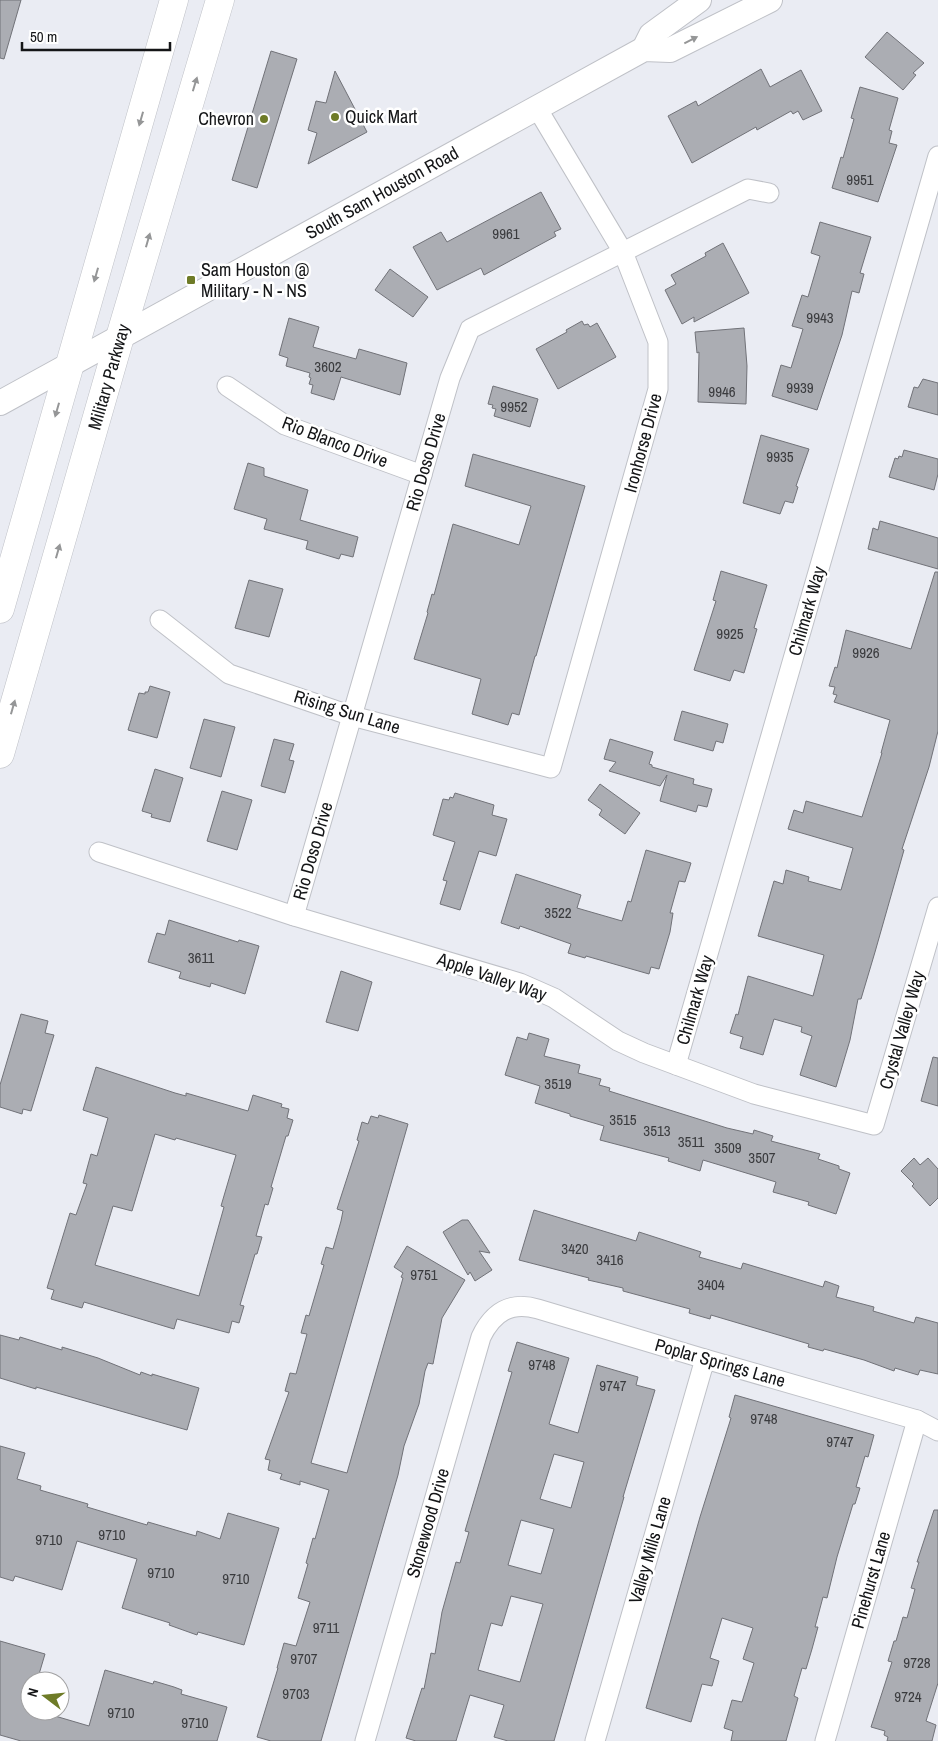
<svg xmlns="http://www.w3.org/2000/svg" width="938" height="1741" viewBox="0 0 938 1741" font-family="'Archivo Narrow',sans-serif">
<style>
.building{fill:#abadb3;stroke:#717278;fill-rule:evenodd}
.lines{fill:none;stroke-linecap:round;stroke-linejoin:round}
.minor-casing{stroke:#bfc1c7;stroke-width:21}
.tertiary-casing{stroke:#bfc1c7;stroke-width:26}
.secondary-casing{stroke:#bfc1c7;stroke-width:29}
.minor{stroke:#fff;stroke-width:19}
.tertiary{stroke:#fff;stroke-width:24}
.secondary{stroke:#fff;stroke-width:28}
.oneway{fill:#959697}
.poi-dot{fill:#6e7b27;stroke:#fff;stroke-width:2}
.labels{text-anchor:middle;stroke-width:5;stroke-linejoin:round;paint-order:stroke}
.number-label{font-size:15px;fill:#3a3b3e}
.poi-label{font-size:18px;fill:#141517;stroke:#fff;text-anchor:start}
.street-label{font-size:18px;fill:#141517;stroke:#fff}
</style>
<rect width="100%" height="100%" fill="#eaecf3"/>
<g class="building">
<polygon points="0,0 21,0 4,59 0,58"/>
<polygon points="887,32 924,63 913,73 916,75 903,90 865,57"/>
<polygon points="271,51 297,59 257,188 232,180"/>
<polygon points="761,69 770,87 801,70 822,111 803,120 798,111 793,114 791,111 757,130 756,127 692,163 668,116 696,101 698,106"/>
<polygon points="335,71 367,132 308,164 317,133 308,130 316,101 326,103"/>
<polygon points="860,87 898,98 889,130 892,131 889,143 897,145 878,202 832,188 841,157 843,158 854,119 851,118"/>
<polygon points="541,192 561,229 554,232 556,236 484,275 481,268 437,290 413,247 441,232 447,242"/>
<polygon points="820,222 871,237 860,273 864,274 859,293 852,291 842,335 817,410 772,396 781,365 791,368 803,329 792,326 802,295 808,297 820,256 811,253"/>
<polygon points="723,243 749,293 694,322 694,317 682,324 665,290 676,284 671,275 706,256 705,253"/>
<polygon points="390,269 428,297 413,317 375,290"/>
<polygon points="289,318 319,327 313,347 356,359 359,349 407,363 400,395 341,377 334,400 311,393 313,385 309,384 311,378 309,377 310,373 286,366 288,358 279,355"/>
<polygon points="582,321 584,325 588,324 590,327 597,323 616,357 558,389 536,349 567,332 566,330"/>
<polygon points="744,328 747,366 746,404 698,402 699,352 697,353 695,332"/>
<polygon points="923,379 938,383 938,415 908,407 914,387 918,388"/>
<polygon points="493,386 538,399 530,427 494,416 496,409 492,408 493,405 488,404"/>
<polygon points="761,435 809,449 796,486 798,487 793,503 785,501 780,514 743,503"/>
<polygon points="904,450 938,459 938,474 934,490 889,477 895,458 898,459 899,456 902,457"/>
<polygon points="473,454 585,486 536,656 535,656 519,715 512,713 508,725 472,714 481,679 414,659 428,613 427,612 432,594 434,595 453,524 519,545 531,506 465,486"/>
<polygon points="248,463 264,468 264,476 308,490 300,520 358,537 353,557 341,554 339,559 306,549 308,541 264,529 267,519 234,509"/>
<polygon points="880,521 938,538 938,569 868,549 873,528 878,530"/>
<polygon points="721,571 767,585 754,628 757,629 744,673 734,670 730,681 694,670 716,601 713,600"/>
<polygon points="935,572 938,572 938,731 929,767 902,849 904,850 875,952 861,999 858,999 850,1040 836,1087 800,1075 812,1036 801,1032 802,1027 774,1019 763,1055 740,1048 743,1037 730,1033 736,1014 738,1015 748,976 813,996 824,955 758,936 774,881 783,884 786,870 809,877 808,881 841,890 853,848 788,829 794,810 803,813 806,801 862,817 882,753 881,753 890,720 834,702 837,695 833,694 835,687 829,686 835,667 837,668 846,630 911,649"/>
<polygon points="249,580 283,589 269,637 235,628"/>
<polygon points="150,686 170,692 157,738 128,730 139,693 145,694 145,692 148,692"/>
<polygon points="682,711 728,724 723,743 716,741 713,751 674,740"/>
<polygon points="204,719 235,727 221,777 190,768"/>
<polygon points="274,739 294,744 289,760 294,761 285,793 261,786"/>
<polygon points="610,739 653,752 649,764 652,765 652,767 694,779 693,784 712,789 707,807 698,805 696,812 660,801 667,775 660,786 609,771 616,762 604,759"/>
<polygon points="155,769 183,778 170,822 151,817 152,814 142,811"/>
<polygon points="600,784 640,813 625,834 599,815 602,810 588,800"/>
<polygon points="222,791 252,800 237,850 207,841"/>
<polygon points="455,793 494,805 492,815 507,819 496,856 479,851 460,910 440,904 447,881 443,880 455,842 433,835 443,799 449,800 450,797 453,798"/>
<polygon points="646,850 691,863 685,882 679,881 670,913 673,913 670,932 659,969 651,967 649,974 586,956 585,958 568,953 571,944 520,926 519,929 501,923 516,874 581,895 577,908 622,921 628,901 631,902"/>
<polygon points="169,920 238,942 239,940 259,946 245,994 211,983 210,987 179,978 181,972 148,962 157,933 165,935"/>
<polygon points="341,971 372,982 358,1031 326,1022"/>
<polygon points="21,1014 48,1021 45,1033 54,1035 31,1111 23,1109 22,1114 0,1107 0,1085"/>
<polygon points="529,1033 549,1039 544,1056 580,1065 578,1073 601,1079 599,1085 610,1088 609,1091 727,1128 753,1134 754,1130 773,1136 771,1141 820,1154 818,1159 839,1166 839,1169 850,1173 836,1214 808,1205 809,1202 773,1192 776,1182 703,1160 700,1171 668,1161 669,1158 600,1140 604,1126 570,1116 570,1114 535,1103 540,1086 505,1075 517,1037 527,1040"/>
<polygon points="933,1057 938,1058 938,1106 921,1101"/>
<path d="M96 1067 175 1093 186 1096V1093L248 1111 253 1095 282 1104 281 1107 289 1109 287 1118 293 1120 288 1136H286L271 1187 273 1188 268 1205 265 1204 256 1236 262 1237 257 1254H255L240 1305 244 1306 239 1323 232 1321 229 1333 177 1319 174 1329 84 1302 82 1308 51 1299 54 1290 47 1288 70 1213 76 1215 87 1184 83 1183 91 1154 97 1156 108 1118 83 1110ZM155 1134 175 1140 176 1138 236 1155 221 1206 224 1207 199 1296 95 1265 113 1206 132 1211Z"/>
<polygon points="379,1115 408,1124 311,1463 347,1473 403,1278 401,1277 403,1273 394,1267 407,1246 465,1280 442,1318 433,1364 428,1363 425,1371 419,1404 404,1446 398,1475 321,1741 271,1741 257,1737 278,1668 277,1668 284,1643 296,1646 310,1602 298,1598 308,1564 306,1563 313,1538 315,1539 329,1490 300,1481 300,1485 280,1479 282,1474 268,1470 270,1460 265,1459 289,1392 285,1391 290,1373 296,1374 307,1334 301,1333 306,1315 309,1316 324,1265 321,1264 326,1247 333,1249 341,1221 343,1211 337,1209 359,1141 357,1140 362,1122 368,1124 371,1116 378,1118"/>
<polygon points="914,1158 920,1165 928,1158 938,1169 938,1198 930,1206 912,1186 914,1184 901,1171"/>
<polygon points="534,1210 636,1241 639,1232 701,1252 699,1257 741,1269 743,1263 823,1287 825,1281 839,1286 836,1297 874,1307 873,1311 914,1323 916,1317 938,1323 938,1374 920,1370 918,1375 895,1368 894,1371 864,1360 824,1349 823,1351 808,1347 809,1344 711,1315 710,1319 689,1313 690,1309 623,1291 623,1288 588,1280 589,1278 519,1260"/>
<polygon points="462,1220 468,1220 490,1253 479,1251 492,1270 475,1281 470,1272 468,1275 443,1232"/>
<polygon points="0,1335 19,1340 20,1337 62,1350 62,1347 98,1358 140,1375 141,1372 152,1376 152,1374 199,1388 187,1430 36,1387 36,1389 0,1378"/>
<path d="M517 1342 569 1358 549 1424 578 1433 597 1365 638 1377 636 1385 655 1390 623 1497H624L554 1741H508L494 1737 504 1705 470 1695 456 1741H416L406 1738 422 1688 424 1689 431 1653 435 1654 442 1612 456 1562 460 1563 469 1532 465 1531 512 1372 508 1371ZM554 1454 584 1462 571 1508 540 1499ZM521 1520 554 1529 541 1574 508 1565ZM511 1596 543 1604 520 1682 478 1670 491 1623 502 1626Z"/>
<polygon points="735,1395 874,1435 868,1457 865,1456 856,1487 860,1488 855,1504 853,1504 837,1557 827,1598 823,1597 815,1627 818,1627 812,1649 806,1669 802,1668 794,1696 798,1698 786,1741 731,1741 733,1731 724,1728 732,1700 742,1702 754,1663 743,1659 753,1628 722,1618 710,1658 719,1661 712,1686 702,1684 691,1722 646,1708 700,1517 731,1418 729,1417"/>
<polygon points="0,1446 25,1453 17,1479 41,1486 40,1490 88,1504 87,1507 147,1525 148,1522 196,1536 197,1531 220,1539 228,1513 279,1528 244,1645 198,1632 197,1635 169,1625 170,1623 122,1608 137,1559 77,1541 62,1590 15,1576 13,1581 0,1577"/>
<polygon points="934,1510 938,1510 938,1683 926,1721 936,1725 932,1741 887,1741 888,1737 884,1735 885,1731 871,1727 892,1662 888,1661 894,1641 896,1641 903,1617 907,1618 915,1589 911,1588 919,1562 917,1562"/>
<polygon points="0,1641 45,1654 37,1681 30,1681 30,1711 38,1711 89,1726 105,1670 153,1684 154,1681 174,1687 182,1690 181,1694 227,1707 217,1741 21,1741 0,1735"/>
</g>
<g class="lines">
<g class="minor-casing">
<g id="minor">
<polyline points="227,386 285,425 422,475"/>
<polyline points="160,620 229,674 352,716 551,768 658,389 658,342 623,252 537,108"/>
<polyline points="99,852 294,916 520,983 554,998 618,1041 644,1053 754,1094 874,1125 938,907"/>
<polyline points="294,916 450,378 470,329 748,189 769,193"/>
<polyline points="676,1065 938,156"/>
<path d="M365 1741 481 1337C493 1312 511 1301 538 1309L705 1359 917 1420 938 1431"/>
<polyline points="595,1741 705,1359"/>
<polyline points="825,1741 917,1420"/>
</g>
</g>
<g class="tertiary-casing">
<g id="tertiary">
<polyline points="644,49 651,35 699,0"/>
<polyline points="0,403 644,49 670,50 770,0"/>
</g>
</g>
<g class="secondary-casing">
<g id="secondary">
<polyline points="0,609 174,0"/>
<polyline points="0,754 120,337 220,0"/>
</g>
</g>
<use href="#minor" class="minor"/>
<use href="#tertiary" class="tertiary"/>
<use href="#secondary" class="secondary"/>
</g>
<defs><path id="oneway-solid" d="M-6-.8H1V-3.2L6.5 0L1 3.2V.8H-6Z" transform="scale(1.25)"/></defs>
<g class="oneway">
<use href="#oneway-solid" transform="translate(691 40) rotate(-27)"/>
<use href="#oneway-solid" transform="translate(195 84) rotate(-73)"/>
<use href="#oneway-solid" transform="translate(141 119) rotate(106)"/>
<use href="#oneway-solid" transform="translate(148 240) rotate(-74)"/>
<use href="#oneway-solid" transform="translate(96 275) rotate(106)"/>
<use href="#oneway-solid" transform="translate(57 410) rotate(106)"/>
<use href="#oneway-solid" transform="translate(58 551) rotate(-74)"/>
<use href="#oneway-solid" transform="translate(13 707) rotate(-74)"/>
</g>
<g class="poi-dot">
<circle cx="335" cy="117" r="5"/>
<circle cx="264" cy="119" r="5"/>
<rect x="186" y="275" width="10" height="10" rx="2.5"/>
</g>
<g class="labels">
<g class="number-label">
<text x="860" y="185">9951</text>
<text x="506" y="239">9961</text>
<text x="820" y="323">9943</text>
<text x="328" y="372">3602</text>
<text x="800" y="393">9939</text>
<text x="722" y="397">9946</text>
<text x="514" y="412">9952</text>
<text x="780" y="462">9935</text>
<text x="730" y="639">9925</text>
<text x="866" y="658">9926</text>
<text x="558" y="918">3522</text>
<text x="201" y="963">3611</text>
<text x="558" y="1089">3519</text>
<text x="623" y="1125">3515</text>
<text x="657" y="1136">3513</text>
<text x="691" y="1147">3511</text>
<text x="728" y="1153">3509</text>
<text x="762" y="1163">3507</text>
<text x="575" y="1254">3420</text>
<text x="610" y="1265">3416</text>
<text x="424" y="1280">9751</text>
<text x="711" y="1290">3404</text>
<text x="542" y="1370">9748</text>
<text x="613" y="1391">9747</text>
<text x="764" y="1424">9748</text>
<text x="840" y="1447">9747</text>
<text x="112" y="1540">9710</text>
<text x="49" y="1545">9710</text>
<text x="161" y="1578">9710</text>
<text x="236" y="1584">9710</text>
<text x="326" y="1633">9711</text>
<text x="304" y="1664">9707</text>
<text x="917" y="1668">9728</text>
<text x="296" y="1699">9703</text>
<text x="908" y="1702">9724</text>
<text x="121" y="1718">9710</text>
<text x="195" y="1728">9710</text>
</g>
<g class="poi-label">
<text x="345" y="123">Quick Mart</text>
<text x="254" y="125" text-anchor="end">Chevron</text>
<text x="201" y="276">Sam Houston @<tspan x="201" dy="21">Military - N - NS</tspan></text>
</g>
<g class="street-label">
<text transform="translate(382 193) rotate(-29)" y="6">South Sam Houston Road</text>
<text transform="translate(109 377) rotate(-74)" y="6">Military Parkway</text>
<text transform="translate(335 442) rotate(21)" y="6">Rio Blanco Drive</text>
<text transform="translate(643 443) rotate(-75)" y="6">Ironhorse Drive</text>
<text transform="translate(426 462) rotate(-74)" y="6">Rio Doso Drive</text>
<text transform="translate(807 611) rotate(-74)" y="6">Chilmark Way</text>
<text transform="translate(347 712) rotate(17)" y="6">Rising Sun Lane</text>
<text transform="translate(313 851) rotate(-74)" y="6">Rio Doso Drive</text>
<text transform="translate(492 977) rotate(19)" y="6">Apple Valley Way</text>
<text transform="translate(695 1000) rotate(-74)" y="6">Chilmark Way</text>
<text transform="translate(902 1030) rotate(-74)" y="6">Crystal Valley Way</text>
<text transform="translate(720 1363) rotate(16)" y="6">Poplar Springs Lane</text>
<text transform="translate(428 1523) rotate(-74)" y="6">Stonewood Drive</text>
<text transform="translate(650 1550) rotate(-74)" y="6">Valley Mills Lane</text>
<text transform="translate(871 1580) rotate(-74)" y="6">Pinehurst Lane</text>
</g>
</g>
<g transform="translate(45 1696) rotate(286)"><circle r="24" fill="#ffffff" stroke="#a1a1a2"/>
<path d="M0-4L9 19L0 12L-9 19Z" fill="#6e7b27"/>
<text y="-8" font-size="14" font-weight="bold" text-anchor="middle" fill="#141517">N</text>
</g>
<path d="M22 42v8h148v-8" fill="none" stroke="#141517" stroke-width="2.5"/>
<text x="30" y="42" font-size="15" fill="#141517" stroke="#ffffff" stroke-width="4" paint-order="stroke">50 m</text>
</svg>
